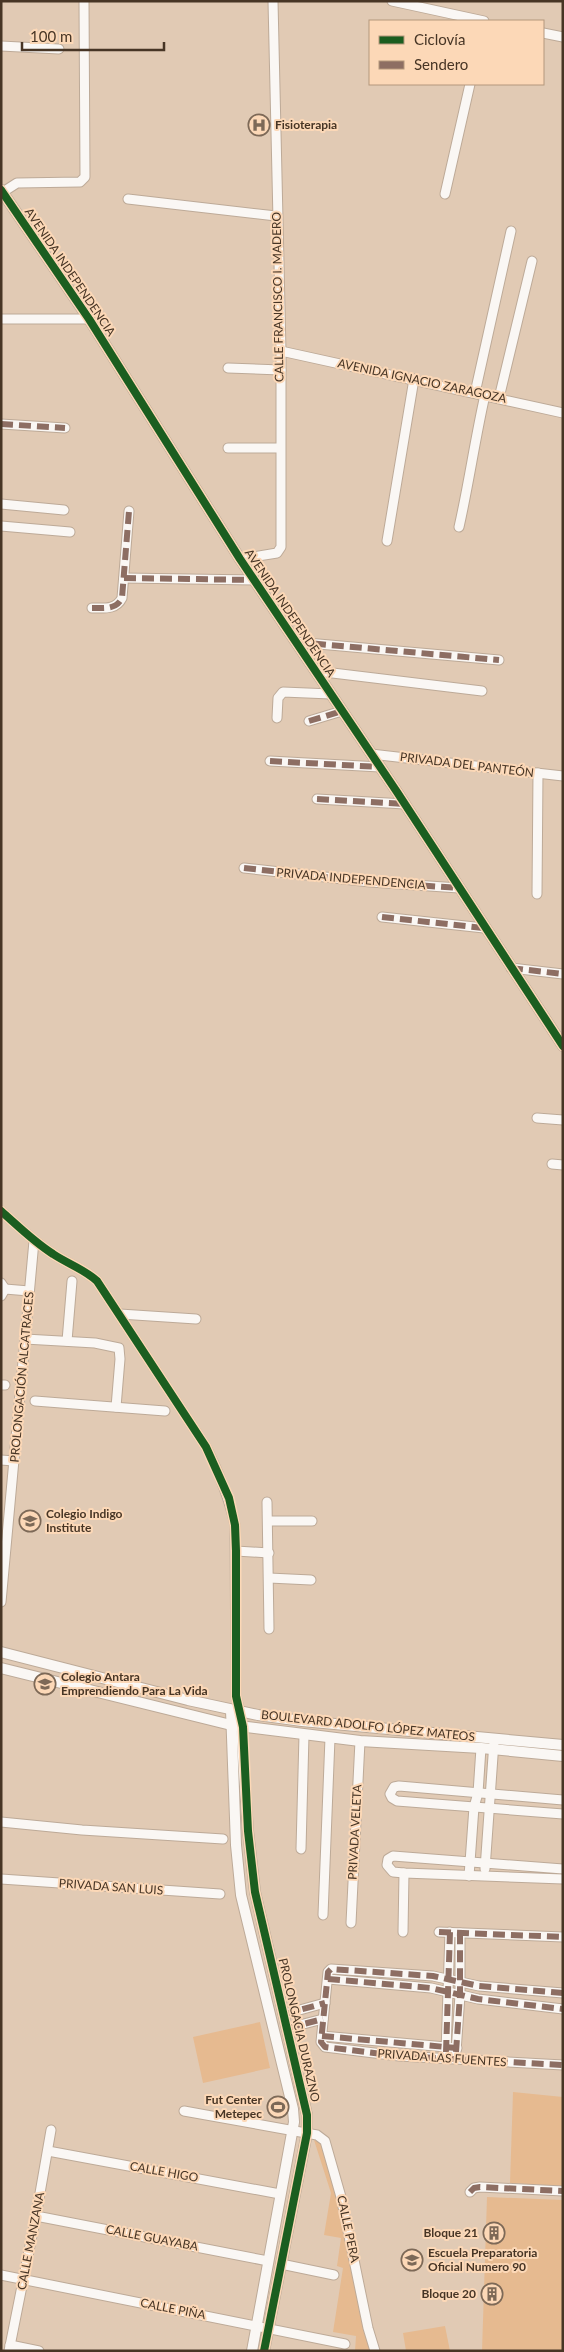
<svg xmlns="http://www.w3.org/2000/svg" width="564" height="2352" viewBox="0 0 564 2352" font-family="Lato,sans-serif">
<style>
.green{fill:#e6ba90}
.lines{fill:none;stroke-linecap:round;stroke-linejoin:round}
.minor-casing{stroke:#bdaa98;stroke-width:11}
.tertiary-casing{stroke:#bdaa98;stroke-width:12}
.minor{stroke:#faf7f4;stroke-width:9}
.tertiary{stroke:#faf7f4;stroke-width:10}
.quiet{stroke:#8d6e63;stroke-width:6;stroke-dasharray:12 6;stroke-linecap:butt}
.cycleway-casing{stroke:#fcd8b7;stroke-width:11}
.cycleway{stroke:#1b5e20;stroke-width:8}
.labels{text-anchor:middle;stroke-width:4;stroke-linejoin:round;paint-order:stroke}
.poi-label{font-size:12px;font-weight:bold;fill:#473525;stroke:#fcd8b7;text-anchor:start}
.street-label{font-size:12px;fill:#473525;stroke:#fcd8b7}
</style>
<rect width="100%" height="100%" fill="#e1cab4"/>
<g class="green">
<polygon points="260,2022 270,2068 203,2083 193,2037"/>
<polygon points="513,2092 563,2097 563,2186 510,2183"/>
<polygon points="314,2140 321,2142 337,2186 373,2351 355,2351 356,2336 333,2332 343,2268 337,2266 341,2238 324,2235 331,2193"/>
<polygon points="487,2197 563,2200 563,2351 482,2351"/>
<polygon points="445,2326 450,2351 406,2351 403,2333"/>
</g>
<g class="lines">
<g class="minor-casing">
<g id="minor">
<polyline points="392,1 484,21"/>
<polyline points="543,33 563,37"/>
<polyline points="1,46 59,49"/>
<polyline points="3,192 17,183 80,182 85,177 84,1"/>
<polyline points="445,194 470,84"/>
<polyline points="128,199 276,216"/>
<polyline points="1,319 89,319"/>
<polyline points="281,351 563,413"/>
<polyline points="228,368 281,370"/>
<polyline points="475,393 511,231"/>
<polyline points="499,398 532,261"/>
<polyline points="1,424 65,428"/>
<polyline points="228,448 280,448"/>
<polyline points="1,504 64,510"/>
<polyline points="1,526 70,532"/>
<path d="M459 527C469 483 475 439 485 395"/>
<polyline points="387,541 414,379"/>
<polyline points="240,559 277,553 281,547 281,351 273,1"/>
<polyline points="124,578 254,580"/>
<path d="M92 608C104 608 116 610 122 598L129 511"/>
<polyline points="296,642 499,660"/>
<polyline points="316,671 482,691"/>
<polyline points="277,718 278,698 283,692 331,694"/>
<polyline points="309,721 342,711"/>
<polyline points="371,754 563,776"/>
<polyline points="270,761 380,767"/>
<polyline points="317,799 405,804"/>
<polyline points="244,868 370,882 459,888"/>
<polyline points="537,894 538,773"/>
<polyline points="382,917 484,928"/>
<polyline points="511,968 563,974"/>
<polyline points="537,1118 563,1120"/>
<polyline points="552,1164 563,1165"/>
<path d="M1 1211C18 1226 34 1242 53 1254 68 1264 84 1269 97 1281L206 1447C219 1473 229 1497 235 1525L236 1696 240 1712"/>
<polyline points="1,1283 5,1289 1,1296"/>
<polyline points="5,1289 29,1291"/>
<polyline points="120,1314 196,1319"/>
<polyline points="25,1339 95,1343 119,1348 120,1359 116,1407"/>
<polyline points="67,1341 72,1281"/>
<polyline points="1,1385 5,1385"/>
<polyline points="35,1401 165,1411"/>
<polyline points="1,1460 14,1461"/>
<polyline points="267,1502 269,1629"/>
<polyline points="269,1521 312,1521"/>
<polyline points="236,1551 269,1553"/>
<polyline points="269,1578 311,1580"/>
<polyline points="1,1602 34,1241"/>
<polyline points="563,1800 399,1786 394,1787 390,1794 392,1798 397,1801 563,1814"/>
<polyline points="1,1822 82,1830 223,1839"/>
<polyline points="301,1849 304,1735"/>
<polyline points="485,1869 494,1742"/>
<polyline points="563,1869 393,1856 388,1859 387,1865 393,1872 404,1873 563,1879"/>
<polyline points="469,1876 474,1807 478,1793 481,1748"/>
<polyline points="1,1879 220,1894"/>
<polyline points="323,1915 330,1738"/>
<polyline points="351,1923 360,1741"/>
<polyline points="403,1932 404,1873"/>
<polyline points="439,1932 563,1937"/>
<polyline points="328,1979 431,1988 478,1999 563,2009"/>
<polyline points="563,1993 479,1986 433,1976 331,1969 328,1972 321,2042 325,2047 399,2056 563,2065"/>
<polyline points="285,2014 325,2003"/>
<polyline points="288,2028 323,2019"/>
<polyline points="322,2036 457,2048"/>
<polyline points="446,2052 450,1932"/>
<polyline points="456,2052 460,1995 460,1933"/>
<polyline points="184,2111 317,2135 325,2141 341,2197 368,2328 375,2351"/>
<polyline points="48,2151 280,2194"/>
<polyline points="470,2192 474,2188 480,2187 563,2191"/>
<polyline points="36,2216 268,2261"/>
<polyline points="281,2264 334,2275"/>
<polyline points="1,2275 345,2344"/>
<polyline points="10,2345 39,2351"/>
<polyline points="9,2351 36,2216 51,2130"/>
</g>
</g>
<g class="tertiary-casing">
<g id="tertiary">
<polyline points="1,190 89,319 240,559 397,792 563,1046"/>
<polyline points="1,1652 188,1700 258,1715 302,1721 563,1745"/>
<polyline points="1,1668 231,1725 360,1741 481,1748 563,1756"/>
<polyline points="231,1710 236,1845 241,1895 293,2109 294,2122 252,2351"/>
<polyline points="240,1712 248,1831 255,1892 307,2115 307,2133 264,2351"/>
</g>
</g>
<use href="#minor" class="minor"/>
<use href="#tertiary" class="tertiary"/>
<g class="quiet">
<polyline points="1,424 65,428"/>
<polyline points="124,578 254,580"/>
<path d="M92 608C104 608 116 610 122 598L129 511"/>
<polyline points="296,642 499,660"/>
<polyline points="309,721 342,711"/>
<polyline points="270,761 380,767"/>
<polyline points="317,799 405,804"/>
<polyline points="244,868 370,882 459,888"/>
<polyline points="382,917 484,928"/>
<polyline points="511,968 563,974"/>
<polyline points="439,1932 563,1937"/>
<polyline points="328,1979 431,1988 478,1999 563,2009"/>
<polyline points="563,1993 479,1986 433,1976 331,1969 328,1972 321,2042 325,2047 399,2056 563,2065"/>
<polyline points="285,2014 325,2003"/>
<polyline points="288,2028 323,2019"/>
<polyline points="322,2036 457,2048"/>
<polyline points="446,2052 450,1932"/>
<polyline points="456,2052 460,1995 460,1933"/>
<polyline points="470,2192 474,2188 480,2187 563,2191"/>
</g>
<g class="cycleway-casing">
<g id="cycleway">
<polyline points="1,190 89,319 240,559 397,792 563,1046"/>
<path d="M1 1211C18 1226 34 1242 53 1254 68 1264 84 1269 97 1281L206 1447 229 1498 235 1525 236 1551V1696L243 1727 248 1831 255 1892 307 2115V2133L264 2351"/>
</g>
</g>
<use href="#cycleway" class="cycleway"/>
</g>
<defs>
<g id="hospital-ring" transform="scale(1.125)"><circle r="9.5" fill="#fcd8b7" stroke="#7d6957" stroke-width="1.5"/><path d="M-5-5h3v3.5h4V-5h3V5h-3V1.5h-4V5h-3Z" fill="#7d6957"/></g>
<g id="school-ring" transform="scale(1.125)"><circle r="9.5" fill="#fcd8b7" stroke="#7d6957" stroke-width="1.5"/><path d="M0-5L7-2L0 1L-7-2ZM-4 1L0 2.5L4 1V4Q0 6-4 4Z" fill="#7d6957"/></g>
<g id="stadium-ring" transform="scale(1.125)"><circle r="9.5" fill="#fcd8b7" stroke="#7d6957" stroke-width="1.5"/><path d="M0-5a6.5 5 0 1 0 0 10a6.5 5 0 1 0 0-10ZM-3.5-1.8h7v3.6h-7Z" fill="#7d6957"/></g>
<g id="building-ring" transform="scale(1.125)"><circle r="9.5" fill="#fcd8b7" stroke="#7d6957" stroke-width="1.5"/><path d="M-4-6H4V6H1V3H-1V6H-4ZM-2.5-4.3h1.7v1.8h-1.7ZM.8-4.3h1.7v1.8H.8ZM-2.5-1h1.7V.8h-1.7ZM.8-1h1.7V.8H.8Z" fill="#7d6957"/></g>
</defs>
<g fill-rule="evenodd">
<use href="#hospital-ring" x="259" y="125"/>
<use href="#school-ring" x="30" y="1521"/>
<use href="#school-ring" x="45" y="1684"/>
<use href="#stadium-ring" x="278" y="2107"/>
<use href="#building-ring" x="494" y="2233"/>
<use href="#school-ring" x="412" y="2260"/>
<use href="#building-ring" x="492" y="2294"/>
</g>
<g class="labels">
<g class="poi-label">
<text x="275" y="129">Fisioterapia</text>
<text x="46" y="1518">Colegio Indigo<tspan x="46" dy="14">Institute</tspan></text>
<text x="61" y="1681">Colegio Antara<tspan x="61" dy="14">Emprendiendo Para La Vida</tspan></text>
<text x="262" y="2104" text-anchor="end">Fut Center<tspan x="262" dy="14">Metepec</tspan></text>
<text x="478" y="2237" text-anchor="end">Bloque 21</text>
<text x="428" y="2257">Escuela Preparatoria<tspan x="428" dy="14">Oficial Numero 90</tspan></text>
<text x="476" y="2298" text-anchor="end">Bloque 20</text>
</g>
<g class="street-label">
<text transform="translate(70 272) rotate(56)" y="4">AVENIDA INDEPENDENCIA</text>
<text transform="translate(278 297) rotate(-91)" y="4">CALLE FRANCISCO I. MADERO</text>
<text transform="translate(422 381) rotate(12)" y="4">AVENIDA IGNACIO ZARAGOZA</text>
<text transform="translate(290 613) rotate(56)" y="4">AVENIDA INDEPENDENCIA</text>
<text transform="translate(467 765) rotate(7)" y="4">PRIVADA DEL PANTEÓN</text>
<text transform="translate(351 879) rotate(5)" y="4">PRIVADA INDEPENDENCIA</text>
<text transform="translate(22 1377) rotate(-85)" y="4">PROLONGACIÓN ALCATRACES</text>
<text transform="translate(368 1726) rotate(6)" y="4">BOULEVARD ADOLFO LÓPEZ MATEOS</text>
<text transform="translate(355 1832) rotate(-87)" y="4">PRIVADA VELETA</text>
<text transform="translate(111 1887) rotate(4)" y="4">PRIVADA SAN LUIS</text>
<text transform="translate(299 2030) rotate(77)" y="4">PROLONGACIA DURAZNO</text>
<text transform="translate(442 2058) rotate(4)" y="4">PRIVADA LAS FUENTES</text>
<text transform="translate(164 2172) rotate(10)" y="4">CALLE HIGO</text>
<text transform="translate(348 2229) rotate(78)" y="4">CALLE PERA</text>
<text transform="translate(152 2238) rotate(11)" y="4">CALLE GUAYABA</text>
<text transform="translate(31 2241) rotate(-79)" y="4">CALLE MANZANA</text>
<text transform="translate(173 2309) rotate(11)" y="4">CALLE PIÑA</text>
</g>
</g>
<rect width="564" height="2352" fill="none" stroke="#473525" stroke-width="5"/>
<rect x="369" y="20" width="175" height="65" fill="#fcd8b7" stroke="#b4977d"/>
<rect x="379" y="36" width="25" height="8" fill="#1b5e20" stroke="#b4977d"/>
<text x="414" y="45" font-size="15" fill="#473525">Ciclovía</text>
<rect x="379" y="61" width="25" height="8" fill="#8d6e63" stroke="#b4977d"/>
<text x="414" y="70" font-size="15" fill="#473525">Sendero</text>
<path d="M22 42v8h142v-8" fill="none" stroke="#473525" stroke-width="2.5"/>
<text x="30" y="42" font-size="15" fill="#473525" stroke="#fcd8b7" stroke-width="4" paint-order="stroke">100 m</text>
</svg>
